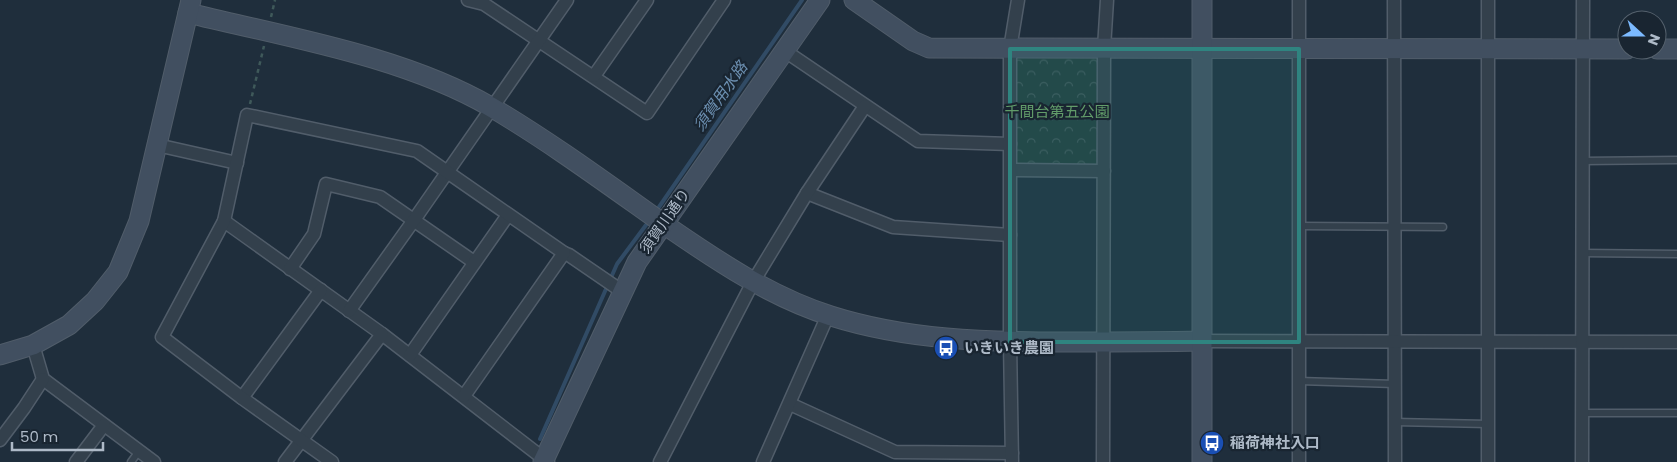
<svg xmlns="http://www.w3.org/2000/svg" width="1677" height="462" viewBox="0 0 1677 462" font-family="Poppins,'Noto Sans JP',sans-serif">
<style>
.forest{fill:url(#forest-crowns)}
.lines{fill:none;stroke-linecap:round;stroke-linejoin:round}
.stream{stroke:#314b65;stroke-width:4}
.lane-casing{stroke:#515d6a;stroke-width:9}
.street-casing{stroke:#515d6a;stroke-width:15}
.secondary-casing{stroke:#515d6a;stroke-width:21}
.path{stroke:#3f595a;stroke-width:2.5;stroke-dasharray:4 4;stroke-linecap:butt}
.lane{stroke:#33404c;stroke-width:6}
.street{stroke:#33404c;stroke-width:12}
.secondary{stroke:#414f60;stroke-width:19}
.marked{fill:#2f8480;fill-opacity:0.2;stroke:#2f8480;stroke-width:4;stroke-linejoin:round}
.labels{text-anchor:middle;stroke-width:4.5;stroke-linejoin:round;paint-order:stroke}
.park-label{font-size:15px;fill:#629c6a;stroke:#192531}
.street-label{font-size:15px;fill:#aebac8;stroke:#192531}
.poi-label{font-size:15px;font-weight:bold;fill:#aebac8;stroke:#192531;text-anchor:start}
.water-label{font-size:16px;font-style:italic;fill:#6b8eaf;stroke:#192531}
</style>
<defs>
<pattern id="forest-crowns" width="20" height="18" patternUnits="userSpaceOnUse" patternTransform="scale(1.25)"><rect width="20" height="18" fill="#213c3d"/><path d="M2 6a3 3 0 1 1 6 0M12 15a3 3 0 1 1 6 0" fill="none" stroke="#3f5658"/></pattern>
</defs>
<rect width="100%" height="100%" fill="#1f2e3c"/>
<polygon class="forest" points="1016,56 1099,56 1098,167 1016,167"/>
<g class="lines">
<g class="stream">
<polyline points="659,207 802,0"/>
<polyline points="540,439 617,264 646,225"/>
</g>
<g class="lane-casing">
<g id="lane">
<polyline points="1583,161 1677,160"/>
<polyline points="1299,226 1443,227"/>
<polyline points="1582,253 1677,254"/>
<polyline points="1299,381 1395,384"/>
<polyline points="1582,413 1677,413"/>
<polyline points="1395,422 1488,424"/>
<polyline points="131,462 139,451"/>
</g>
</g>
<g class="street-casing">
<g id="street">
<polyline points="468,0 484,4 647,113 724,0"/>
<polyline points="1394,0 1395,462"/>
<polyline points="785,51 918,141 1010,144"/>
<polyline points="594,76 647,0"/>
<polyline points="157,145 237,163"/>
<polyline points="1011,170 1104,171"/>
<polyline points="807,193 893,227 1010,235"/>
<polyline points="224,221 382,334 548,462"/>
<polyline points="564,253 569,255 623,292"/>
<polyline points="290,269 314,234 326,184 380,197 474,262"/>
<polyline points="349,311 414,220 567,0"/>
<polyline points="1202,341 1677,342"/>
<polyline points="33,345 43,379 154,462"/>
<polyline points="410,355 508,215"/>
<polyline points="242,398 321,290"/>
<polyline points="790,404 895,452 1012,453"/>
<polyline points="0,440 24,408 43,379"/>
<polyline points="76,462 104,425"/>
<polyline points="285,462 382,334"/>
<polyline points="332,462 242,398 162,337 224,221 247,115 417,151 564,253 464,396"/>
<polyline points="660,462 753,282 807,193 865,106"/>
<polyline points="763,462 828,315"/>
<polyline points="1012,462 1010,342 1010,49 1018,0"/>
<polyline points="1103,462 1104,48 1107,0"/>
<polyline points="1299,462 1299,0"/>
<polyline points="1488,462 1488,0"/>
<polyline points="1582,462 1583,0"/>
</g>
</g>
<g class="secondary-casing">
<g id="secondary">
<polyline points="854,0 913,41 929,48 1627,49"/>
<path d="M188 13C286 37 403 56 491 107 552 143 610 186 668 227 719 262 771 297 831 316 907 340 985 342 1065 342 1110 342 1156 342 1202 341"/>
<polyline points="1657,49 1677,49"/>
<polyline points="0,355 33,345 69,325 95,301 118,272 139,221 191,0"/>
<polyline points="543,462 637,262 820,0"/>
<polyline points="1202,462 1202,0"/>
</g>
</g>
<g class="path">
<polyline points="271,17 275,0"/>
<polyline points="250,104 264,46"/>
</g>
<use href="#lane" class="lane"/>
<use href="#street" class="street"/>
<use href="#secondary" class="secondary"/>
</g>
<path class="marked" d="M1010 49H1299V342H1010Z"/>
<defs>
<g id="bus-disc" transform="scale(1.25)"><circle r="9.5" fill="#1a4fb4" stroke="#192531"/><path d="M-5-6H5V4H4V6H2V4H-2V6H-4V4H-5ZM-3.5-4V0h7V-4ZM-3.5 1.2v1.5H-2V1.2ZM2 1.2v1.5H3.5V1.2Z" fill="#fff"/></g>
</defs>
<g fill-rule="evenodd">
<use href="#bus-disc" x="946" y="348"/>
<use href="#bus-disc" x="1212" y="443"/>
</g>
<g class="labels">
<g class="park-label">
<text x="1057" y="117">千間台第五公園</text>
</g>
<g class="street-label">
<text transform="translate(665 221) rotate(-55)" y="5">須賀川通り</text>
</g>
<g class="poi-label">
<text x="964" y="353">いきいき農園</text>
<text x="1230" y="448">稲荷神社入口</text>
</g>
<g class="water-label">
<text transform="translate(720 96) rotate(-55)" y="6">須賀用水路</text>
</g>
</g>
<g transform="translate(1642 35) rotate(111)"><circle r="24" fill="#192531" stroke="#55616d"/>
<path d="M0-4L9 19L0 12L-9 19Z" fill="#7cbaff"/>
<text y="-8" font-size="14" font-weight="bold" text-anchor="middle" fill="#aebac8">N</text>
</g>
<path d="M12 442v8h91v-8" fill="none" stroke="#aebac8" stroke-width="2.5"/>
<text x="20" y="442" font-size="15" fill="#aebac8" stroke="#192531" stroke-width="4" paint-order="stroke">50 m</text>
</svg>
